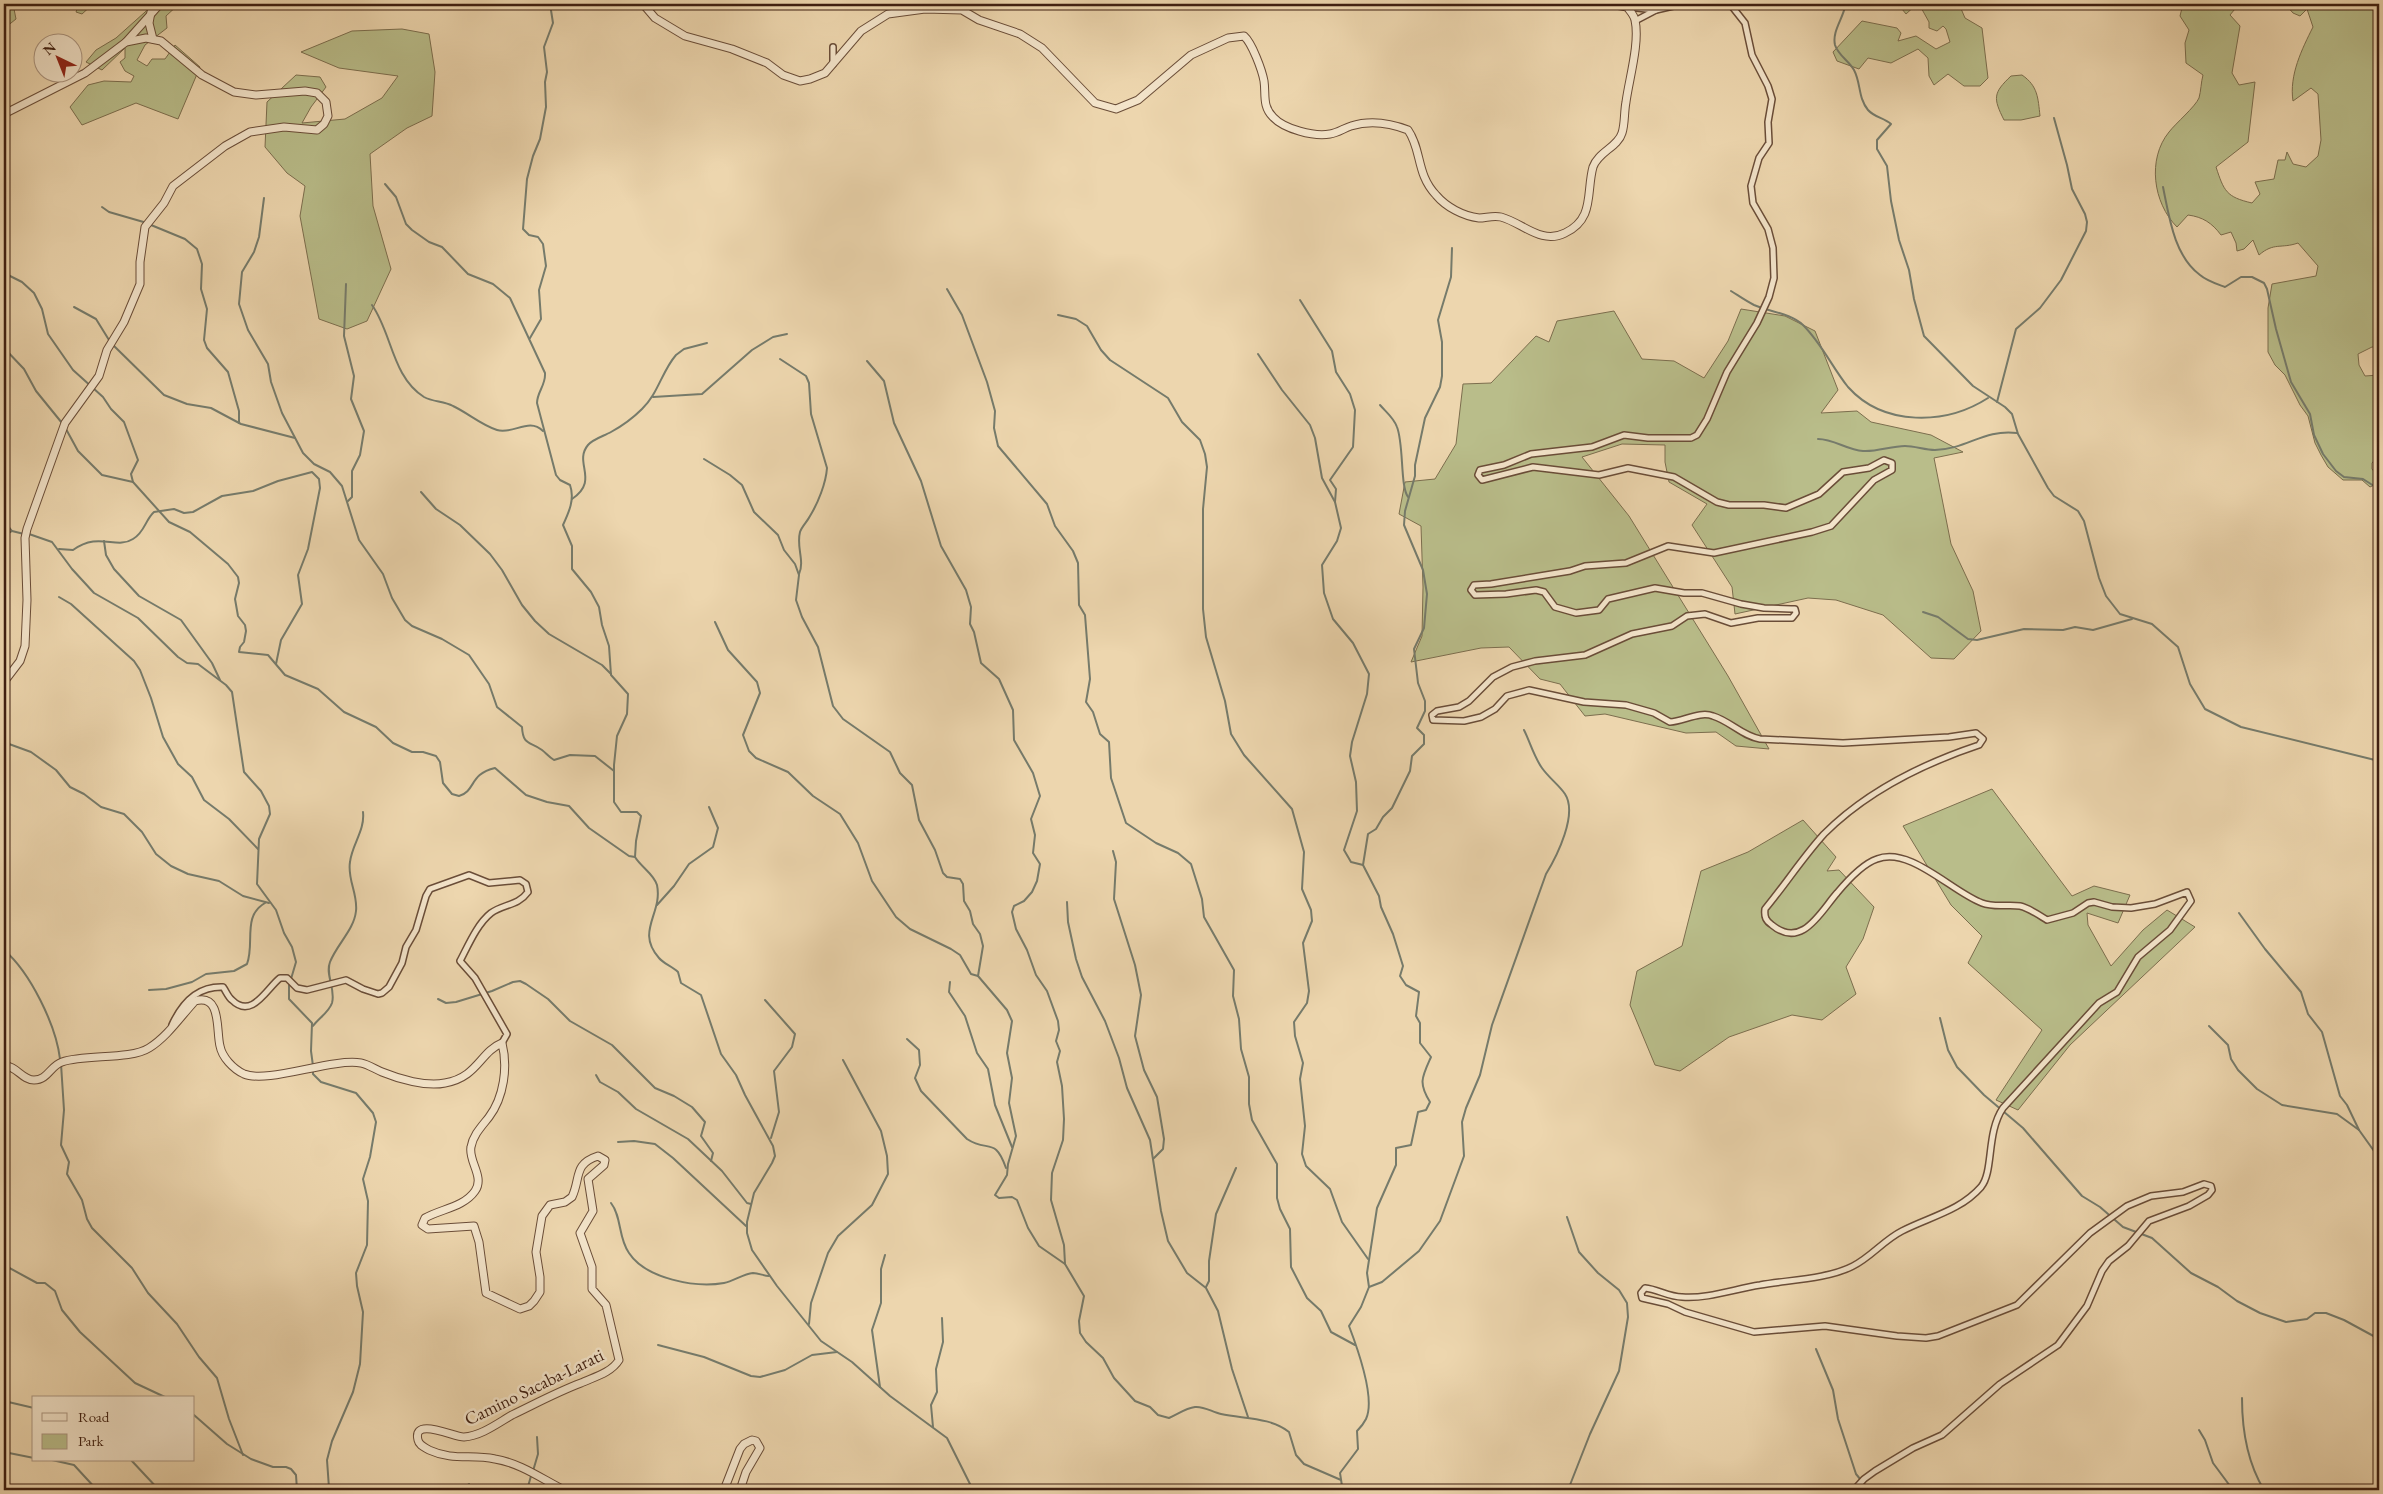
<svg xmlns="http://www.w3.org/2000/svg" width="2383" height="1494" viewBox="0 0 2383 1494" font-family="'EB Garamond',serif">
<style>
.green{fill:#b9bd8a;stroke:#7c6e4e}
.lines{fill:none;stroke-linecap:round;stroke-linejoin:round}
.stream{stroke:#767b6b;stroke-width:2}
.minor-casing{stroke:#6a4d38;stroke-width:8}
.tertiary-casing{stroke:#6a4d38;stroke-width:9}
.minor{stroke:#f3e4ca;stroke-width:5}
.tertiary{stroke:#f3e4ca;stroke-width:7}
.labels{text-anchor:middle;stroke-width:5;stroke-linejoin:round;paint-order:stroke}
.street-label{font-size:18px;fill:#3f1f11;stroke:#f3e4ca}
</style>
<rect width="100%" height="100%" fill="#edd6ae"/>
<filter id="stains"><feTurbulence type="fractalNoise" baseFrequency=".004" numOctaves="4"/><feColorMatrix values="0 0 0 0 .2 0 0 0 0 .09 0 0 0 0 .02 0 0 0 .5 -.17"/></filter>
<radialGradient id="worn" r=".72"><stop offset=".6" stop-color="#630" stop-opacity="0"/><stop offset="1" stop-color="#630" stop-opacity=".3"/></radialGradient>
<g class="green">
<polygon points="4,4 13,4 16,19 6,27 4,23"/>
<polygon points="79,4 93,4 82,14 76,12"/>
<polygon points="154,4 179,4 166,16 167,28 145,45 137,60 147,66 152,59 165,59 175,45 200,67 178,119 136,103 82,125 70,107 88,85 104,81 131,82 134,76 125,71 120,62 125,58 125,48 102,70 86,62 96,50 116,38"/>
<polygon points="1898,4 1917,4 1906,14"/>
<polygon points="1919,4 1959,4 1965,18 1982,28 1988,78 1980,86 1964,86 1948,74 1934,85 1929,76 1928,58 1918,49 1891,63 1868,58 1859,69 1837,61 1833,52 1862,21 1897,28 1901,33 1898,41 1916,36 1936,49 1950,42 1946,29 1943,26 1937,31 1929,28 1929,22"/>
<path d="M2183 4H2239L2230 15 2240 26 2232 73 2239 85 2255 82 2248 142 2216 167C2224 191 2226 197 2252 203L2260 194 2255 182 2274 179 2278 160H2285L2287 152 2293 164 2306 167 2318 156 2321 140 2318 94 2311 88 2293 101C2289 75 2302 49 2313 27L2307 9 2300 16 2293 13 2285 4H2379V347H2372L2358 354 2359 365 2365 376 2379 375V399L2375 408 2379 414V455L2372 463V469L2377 475 2378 483 2370 487 2362 480H2343L2328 467 2321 455 2315 443 2308 416 2300 405 2285 375 2275 365 2268 352V308L2272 284 2316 276 2318 266 2298 243C2281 249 2274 242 2259 255L2253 240 2244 249 2237 251 2236 243 2231 232 2221 235C2212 223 2203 217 2188 215L2177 227C2153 203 2147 159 2169 132 2176 123 2195 107 2199 98 2201 91 2201 82 2203 75L2186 63 2185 43 2189 30 2180 16Z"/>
<polygon points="402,29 429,34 435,72 432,116 407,128 370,154 373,206 391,269 367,321 347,329 319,319 300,216 305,186 287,173 265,147 267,102 296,75 320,77 326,87 311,107 302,123 345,119 382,98 398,76 339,68 301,52 352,31"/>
<path d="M2022 75C2038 86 2038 98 2040 116L2021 120H2004C1993 98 1993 93 2011 76Z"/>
<polygon points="1741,309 1785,316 1815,331 1838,390 1821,413 1857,411 1871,422 1931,435 1963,452 1934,458 1951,544 1973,591 1981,631 1954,659 1931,658 1883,615 1836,600 1808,598 1735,614 1732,587 1692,525 1707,504 1669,482 1665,462 1665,445 1622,444 1582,457 1629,516 1728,676 1769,749 1736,746 1716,732 1686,733 1605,714 1585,716 1560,684 1540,679 1509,647 1481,648 1411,662 1422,636 1423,587 1421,526 1399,514 1405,482 1435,479 1456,444 1463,384 1491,383 1536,336 1549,342 1557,321 1614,311 1642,359 1674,361 1704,378 1728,341"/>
<polygon points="1992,789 2072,896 2094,886 2130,895 2118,923 2087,913 2088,925 2111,966 2143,930 2167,910 2195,927 2070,1045 2018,1110 1996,1100 2042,1030 1968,963 1982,936 1951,905 1903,826"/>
<polygon points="1803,820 1836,857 1827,871 1839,870 1874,907 1863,939 1846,967 1856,994 1822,1020 1792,1015 1729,1037 1680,1071 1655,1065 1630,1005 1637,971 1682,946 1701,871 1748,852"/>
</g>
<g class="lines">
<g class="stream">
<polyline points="1560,4 1573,4"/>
<path d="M1841 4 1845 7C1842 20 1832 32 1835 45 1838 55 1849 61 1854 70 1861 83 1858 98 1868 110 1874 117 1884 118 1891 124L1877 140V149L1887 166 1891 201 1899 240 1909 270 1914 299 1924 336 1973 386 2005 407 2012 414 2018 434 2048 488 2054 496 2078 511 2084 521 2099 578 2106 596 2120 614 2152 624 2178 647 2190 684 2205 709 2241 727 2379 761"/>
<path d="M385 184 396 197 406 224 412 230 429 242 442 247 468 274 493 284 510 298 545 373C546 385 537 392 537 403L556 475 560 480 570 485C575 499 569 512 563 525L572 546V569L591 592 599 607 602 625 609 646 611 675 628 694 627 714 617 736 614 765V802L621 812H637L641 816 636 841 635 857C641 867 654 874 657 885 663 914 635 931 659 958 664 964 672 966 678 972L681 983 701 995 721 1054 736 1075 745 1095 773 1146 775 1156 772 1163 754 1193 747 1222V1233L752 1250 777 1286 821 1341 852 1362 890 1396 947 1438 973 1490"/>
<path d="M2163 187C2169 216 2174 256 2200 275 2207 281 2217 284 2225 287L2241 277H2252L2264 283 2267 289 2276 329 2291 382 2310 414 2314 435 2323 454 2336 471 2344 477 2363 479 2374 486 2379 518"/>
<path d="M264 198 259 237 254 252 242 272 239 304 248 330 268 364 271 382 282 413 303 453 314 464 330 472 342 486 359 540 383 574 392 598 405 620 412 626 442 639 469 655 489 684 497 707 522 727C523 746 530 741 542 750 546 753 549 757 554 760L570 755 595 756 614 771"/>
<polyline points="102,207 109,212 147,223"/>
<polyline points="151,225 185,239 197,249 202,264 201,289 207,309 204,340 207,348 228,372 239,411 239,423"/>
<polyline points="4,273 22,282 34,293 42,309 48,334 73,370 103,397 111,409 124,422 138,460 131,474 133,482"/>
<polyline points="346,284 344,336 354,376 351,399 364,431 360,455 352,471 352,497 348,501"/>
<polyline points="947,289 962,315 987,382 995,411 994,428 998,446 1047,504 1055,526 1073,551 1078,563 1079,605 1085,615 1090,679 1086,702 1093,712 1100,734 1109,742 1111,778 1126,823 1156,843 1178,853 1191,864 1202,899 1204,917 1234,970 1233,996 1239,1019 1241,1049 1249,1077 1249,1104 1252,1120 1277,1164 1277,1198 1280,1209 1290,1229 1291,1267 1307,1298 1321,1311 1331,1332 1355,1345"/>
<path d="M1731 291C1739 296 1746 301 1754 305 1770 312 1790 313 1803 325 1822 344 1832 367 1848 387 1884 427 1946 425 1988 398"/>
<polyline points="1300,300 1332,351 1336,372 1350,394 1355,410 1353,447 1330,480 1336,489 1335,502"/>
<path d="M372 305C392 333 392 377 424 397 433 402 444 401 453 406 468 413 481 425 497 430 513 435 529 417 543 431"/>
<polyline points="74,307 96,319 109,340"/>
<polyline points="1058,315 1076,319 1087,326 1101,350 1110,360 1168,398 1182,422 1200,440 1205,454 1207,467 1203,509 1203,609 1206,637 1225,701 1231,734 1244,755 1292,809 1304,852 1302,889 1311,910 1312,921 1303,943 1309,991 1307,1003 1294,1022 1295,1036 1303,1063 1300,1079 1305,1126 1302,1154 1306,1166 1330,1189 1342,1222 1368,1259"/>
<polyline points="530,338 541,319 539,290 546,266 543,244 538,237 529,235 523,229 527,179 533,156 540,139 546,107 545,82 547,72 544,47 553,23 550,4"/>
<polyline points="112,344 164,395 187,404 211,408 241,424 295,438"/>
<polyline points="4,348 24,369 36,391 62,423"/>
<polyline points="1258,354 1282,390 1310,425 1315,438 1322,478 1335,502 1341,528 1337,541 1322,565 1324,593 1333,619 1353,643 1369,674 1367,694 1352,742 1350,756 1356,782 1357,811 1344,850 1351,862 1363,865"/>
<path d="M780 359 806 376 809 383 811 414 827 468C826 483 818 503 810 516 807 522 802 526 800 532 796 547 805 561 799 574"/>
<polyline points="867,361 884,381 894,423 921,481 941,546 966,590 971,607 970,624 974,632 981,663 999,679 1013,710 1014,740 1033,773 1040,796 1031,819 1035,835 1033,853 1040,864 1037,881 1032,892 1024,901 1014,906 1012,912 1016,929 1027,950 1036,975 1047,991 1058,1021 1059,1030 1056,1041 1060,1051 1057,1062 1062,1086 1064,1119 1063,1140 1052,1173 1051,1200 1064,1245 1065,1264"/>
<polyline points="653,397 702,394 752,350 773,337 787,334"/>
<polyline points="1997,402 2016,329 2040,308 2061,280 2086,231 2087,222 2085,214 2072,189 2067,165 2054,118"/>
<path d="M1380 405C1386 412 1394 418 1397 427 1404 445 1400 486 1408 497"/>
<path d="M66 429 78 451 102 475 133 482 169 522 190 532 228 564 238 577 239 583 235 599 238 616 245 625 246 631 244 642 240 647 239 652 268 655 285 675 318 689 344 712 376 727 393 743 412 752H423L436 756 440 762 443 783 452 794 459 796C476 791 469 774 495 768L526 795 547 802 569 806 589 828 629 856 635 857"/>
<path d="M1818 439C1834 439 1847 450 1863 451 1877 452 1891 446 1905 446 1915 446 1925 450 1935 450 1968 449 1983 429 2017 433"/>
<path d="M704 459 730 475 742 485 754 512 778 535 784 550 795 564 799 575 796 600 802 617 818 647 833 706 843 719 890 752 900 773 912 785 919 820 935 850 943 873 947 877 960 879 963 884 964 901 970 911 973 924 980 934 983 946 978 976 1007 1010 1012 1021 1007 1053 1012 1078 1009 1103 1016 1136 1008 1164 1007 1175 995 1195 999 1198 1012 1197 1017 1200 1028 1228 1039 1246 1065 1264 1084 1296 1079 1321 1080 1333 1086 1342 1103 1358 1114 1378 1135 1401 1150 1407 1158 1415 1169 1418C1178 1414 1186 1408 1195 1407 1204 1406 1212 1412 1221 1414 1244 1419 1270 1417 1289 1432L1296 1455 1304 1464 1341 1480"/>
<polyline points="421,492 436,509 460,525 490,554 502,570 522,605 535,621 549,634 602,665 611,674"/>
<path d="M572 499C600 480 573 463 588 445 593 439 604 436 611 432 622 426 633 418 642 409 658 394 662 371 676 355L684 349 707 343"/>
<polyline points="4,521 12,531 24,534"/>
<polyline points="29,534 52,542 72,569 94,593 138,618 178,657 187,663 198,664 226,685 232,692 244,772 261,791 269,806 270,814 259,839 257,884 276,910 284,933 292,947 296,962 291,979"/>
<polyline points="4,536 12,531"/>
<polyline points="104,541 106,555 114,569 139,596 181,620 212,663 220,680"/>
<path d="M59 549 73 550C99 531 116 550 133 539 145 532 145 520 154 512L174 509 184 513 193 512 222 496 253 491 278 481 312 472 319 479 320 488 308 549 298 575 302 604 281 640 276 664"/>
<polyline points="59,597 71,604 134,661 140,670 151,698 163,737 178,764 192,777 204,800 229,819 258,849"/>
<polyline points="1923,612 1938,617 1968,639 1977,640 2024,629 2063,630 2075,627 2093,630 2132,619"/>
<polyline points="715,622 728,650 757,682 760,693 743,735 749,751 756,758 788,772 813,796 840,814 858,843 872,881 896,917 910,929 951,949 960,955 971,974 978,976"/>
<polyline points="4,735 9,744 31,752 56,770 70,787 84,794 101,807 124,814 142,832 156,854 171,866 188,874 219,881 243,896 269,903"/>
<polyline points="1113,851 1116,862 1114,899 1135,965 1141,995 1135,1036 1144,1070 1157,1097 1164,1139 1163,1149 1153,1159"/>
<polyline points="1067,902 1068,922 1076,959 1082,977 1105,1021 1119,1058 1127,1088 1150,1140 1161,1211 1168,1241 1187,1273 1206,1288 1218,1311 1232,1369 1248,1417"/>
<polyline points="657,905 674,886 689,864 713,847 718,828 709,807"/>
<polyline points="2239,913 2265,949 2301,992 2308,1014 2322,1032 2340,1096 2347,1105 2359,1130"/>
<path d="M4 950C30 972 56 1025 60 1059"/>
<polyline points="950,982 949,992 965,1016 977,1053 988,1069 995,1105 1012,1147"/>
<polyline points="289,983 289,999 312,1023 311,1051 313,1066"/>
<path d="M149 990 166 989 192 982 206 974 234 971 247 964C255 943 242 916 265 903"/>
<polyline points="438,999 446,1003 456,1002 492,991 513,982 520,981 526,984 548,999 570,1021 612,1045 655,1088 674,1096 692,1107 705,1122 701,1136 713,1153 711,1161"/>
<polyline points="765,1000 795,1034 792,1047 774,1071 779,1112 771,1138"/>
<polyline points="1940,1018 1948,1050 1957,1067 1984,1095 2023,1128 2082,1196 2100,1207 2123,1227 2152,1238 2191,1273 2218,1287 2237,1301 2260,1313 2286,1322 2307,1319 2315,1313 2326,1313 2344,1320 2379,1339"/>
<path d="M313 1026C319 1018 329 1012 332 1003 336 989 325 975 330 962 337 944 354 930 356 911 358 894 347 879 350 862 352 844 365 831 363 812"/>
<polyline points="2209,1026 2228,1045 2231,1059 2238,1070 2257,1089 2282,1105 2337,1114 2359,1130 2379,1158"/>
<path d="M907 1039 919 1050 920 1065 915 1078 921 1091 967 1139C988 1153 995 1136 1006 1168"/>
<polyline points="61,1064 64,1110 61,1145 69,1162 67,1174 82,1200 87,1219 92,1228 132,1268 148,1293 177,1324 199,1357 217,1378 229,1419 243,1455"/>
<polyline points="313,1070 313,1074 321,1082 356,1093 373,1113 376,1122 370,1157 363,1179 368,1201 367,1245 356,1273 357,1286 363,1312 360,1364 353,1392 332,1441 327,1460 329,1488"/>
<polyline points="596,1075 600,1082 618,1092 636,1109 688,1139 722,1171 747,1203 751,1204"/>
<polyline points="618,1142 634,1141 655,1144 673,1158 746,1226"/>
<path d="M611 1203C622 1217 618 1238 629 1253 646 1279 696 1288 724 1283 734 1281 743 1274 753 1273 759 1273 764 1276 769 1276"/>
<polyline points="1567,1217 1579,1252 1598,1273 1619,1290 1627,1303 1628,1317 1619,1371 1590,1434 1568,1490"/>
<polyline points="4,1265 37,1283 45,1283 55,1291 62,1310 80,1332 135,1383 167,1398"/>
<polyline points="1206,1287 1209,1281 1209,1261 1216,1214 1236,1168"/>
<path d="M1369 1287 1382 1282 1419 1251 1440 1221 1464 1156 1462 1122 1466 1108 1480 1075 1492 1025 1546 874C1557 856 1578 814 1565 794 1559 785 1549 778 1542 768 1534 757 1530 742 1524 730"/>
<polyline points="809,1324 811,1303 828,1253 838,1236 872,1205 888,1174 887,1156 881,1131 843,1060"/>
<polyline points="658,1345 704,1357 751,1376 760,1377 785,1370 812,1355 837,1352"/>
<polyline points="1816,1349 1833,1390 1838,1419 1856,1474 1869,1490"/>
<polyline points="880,1387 872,1330 881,1303 881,1269 885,1255"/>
<path d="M2242 1398C2242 1430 2247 1462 2264 1490"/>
<polyline points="4,1401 34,1408"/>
<polyline points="194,1415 227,1444 251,1459 273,1467 286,1467 291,1469 296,1475 297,1490"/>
<polyline points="933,1427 931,1405 937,1392 936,1369 943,1342 942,1318"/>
<polyline points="2199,1430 2205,1440 2213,1463 2233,1490"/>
<polyline points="4,1452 34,1458"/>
<polyline points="52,1460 74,1465 97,1490"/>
<polyline points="131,1460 159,1490"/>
<polyline points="533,1471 538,1454 537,1437"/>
<polyline points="462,1490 469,1484"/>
<polyline points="527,1490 531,1476"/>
<path d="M1349 1490 1342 1486 1340 1473 1358 1449 1357 1431C1360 1428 1364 1423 1366 1419 1376 1398 1357 1347 1349 1326L1361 1307 1369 1287 1367 1273 1377 1208 1396 1165V1148L1411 1145 1418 1112 1426 1110 1430 1102C1418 1083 1422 1077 1431 1057L1420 1043V1023L1416 1016 1419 992 1406 985 1400 976 1403 966 1393 934 1381 907 1379 896 1363 865 1368 834 1376 829 1383 817 1392 808 1410 771 1412 756 1424 744V735L1417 728 1425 711V701L1418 683 1414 649 1424 628 1427 594 1423 570 1404 525 1405 511 1415 476V465L1425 418 1440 387 1442 376V342L1438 320 1451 277 1452 248"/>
</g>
<g class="minor-casing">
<g id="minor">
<path d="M1730 4 1745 23 1752 55 1768 86 1772 99 1768 122 1769 143 1759 158 1751 186 1753 203 1768 229 1773 248 1774 278 1769 297 1757 323 1727 372 1707 419 1697 435 1691 438H1648L1624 435 1592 447 1531 454 1504 465 1480 470 1478 475 1482 480 1533 467 1599 475 1628 468 1674 477 1717 502 1729 505H1764L1786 508 1819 494 1843 472 1869 468 1884 460 1892 463V470L1874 480 1831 526 1812 532 1714 553 1668 546 1626 563 1585 566 1570 571 1491 584 1474 585 1471 590 1475 595 1506 594 1536 590 1544 592 1555 607 1576 613 1599 610 1608 599 1655 588 1684 593H1702L1741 604 1764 608 1791 609H1795L1796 613 1792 618H1758L1731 623 1705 614 1687 616 1672 626 1632 634 1585 655 1535 661 1512 667 1493 677 1469 701 1459 707 1437 711 1432 715 1433 720 1464 721 1481 717 1495 709 1507 696 1529 690 1584 702 1626 705 1654 713 1670 722C1684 721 1700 711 1713 716 1730 721 1742 736 1760 739L1843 743 1949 737 1976 733 1983 739 1979 745C1922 764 1867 791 1824 834 1803 857 1785 885 1765 909 1764 917 1766 921 1772 925 1802 950 1821 911 1837 893 1847 881 1862 864 1877 859 1910 846 1952 892 1982 903 1995 908 2007 904 2020 906 2029 908 2039 915 2047 920L2073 913 2088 903 2094 902 2112 907 2131 908 2155 904 2187 892 2191 901 2170 930 2138 957 2117 992 2099 1003 2088 1015 2003 1108C1986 1133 1994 1171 1981 1187 1960 1211 1929 1217 1902 1231 1884 1240 1871 1257 1853 1266 1828 1279 1788 1280 1760 1285 1734 1289 1708 1299 1682 1297 1669 1297 1657 1289 1645 1288L1641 1293 1642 1298 1668 1304 1685 1312 1754 1332 1825 1326 1897 1336 1926 1338 1938 1336 2017 1305 2090 1233 2127 1206 2151 1196 2183 1192 2204 1184 2211 1186 2212 1190 2208 1195 2189 1206 2149 1221 2128 1246 2109 1261 2102 1271 2087 1306 2058 1345 2000 1384 1942 1435 1913 1448 1875 1471 1864 1479 1854 1490"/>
<polyline points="1627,7 1656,10 1682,4"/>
<polyline points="1635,21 1656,10"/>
<polyline points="833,64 833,47"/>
<path d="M172 1025C182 1003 197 986 223 987 226 991 228 997 232 1000 252 1020 267 988 280 978H287L297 988 307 990 346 980 363 989 378 994 382 993 389 987 402 963 406 947 416 930 426 896 430 889 469 875 489 883 520 880 526 884 528 892C518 906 503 904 491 913 477 924 468 946 460 961L475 978 507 1034 502 1043"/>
<polyline points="324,1490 332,1490"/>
</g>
</g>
<g class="tertiary-casing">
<g id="tertiary">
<path d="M643 4 655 18 685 36 732 49 767 63 783 75 800 81 810 79 825 73 861 31 888 14 925 9 962 10 979 20 1020 34 1042 48 1095 103 1116 109 1138 100 1191 55 1228 38 1244 36C1252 43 1262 70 1264 81 1266 94 1262 106 1273 117 1284 129 1314 137 1330 134 1338 133 1344 128 1351 126 1370 120 1390 123 1408 130 1422 150 1416 174 1436 195 1446 207 1463 216 1479 218 1486 218 1493 215 1501 217 1523 223 1541 245 1565 233 1595 219 1586 192 1593 167 1598 152 1618 147 1622 133 1625 124 1624 112 1626 102 1629 79 1640 43 1635 20 1634 15 1630 11 1627 7L1610 4"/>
<polyline points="151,12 149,23 153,39"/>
<polyline points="126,42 160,4"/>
<polyline points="4,114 85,73 126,42 146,38 161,41 202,75 234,92 256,95 305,91 317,93 326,102 328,116 324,124 317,130 284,127 250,132 225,146 173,186 164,203 145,227 140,262 140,284 124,322 107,350 99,376 65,423 27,529 25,538 27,600 25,646 20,661 4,682"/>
<path d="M4 1066C16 1065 22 1080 34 1080 48 1080 50 1066 62 1062 86 1054 130 1060 149 1048 167 1037 181 1016 195 1001 222 993 216 1031 220 1046 222 1057 233 1069 244 1074 268 1084 331 1058 361 1063 367 1064 375 1069 382 1072 399 1079 426 1087 445 1083 478 1077 480 1052 502 1043 508 1067 504 1097 489 1117 482 1126 473 1135 471 1147 468 1161 485 1177 475 1191 464 1207 441 1209 425 1218L422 1225 428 1229 474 1226 479 1242 486 1293 520 1309 529 1306 534 1301 540 1292V1277L536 1252 542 1216 550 1205 565 1202 572 1197C581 1178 573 1164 598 1156L605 1160 604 1165 588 1179 593 1211 580 1233 592 1267V1289L606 1305 619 1360C611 1373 594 1377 581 1383 557 1392 535 1404 512 1415 498 1423 481 1436 464 1437 456 1438 412 1416 418 1440 419 1445 424 1447 429 1450 453 1461 471 1454 495 1459 520 1463 542 1479 564 1490"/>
<polyline points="654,1490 667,1490"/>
<polyline points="724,1490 740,1449 744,1444 752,1440 756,1441 760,1448 746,1472 740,1490"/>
</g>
</g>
<use href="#minor" class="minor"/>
<use href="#tertiary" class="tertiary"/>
</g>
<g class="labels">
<g class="street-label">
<text transform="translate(534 1387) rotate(-26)" y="6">Camino Sacaba-Larati</text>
</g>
</g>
<rect width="2383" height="1494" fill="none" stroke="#edd6ae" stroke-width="20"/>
<rect x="5" y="5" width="2373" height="1484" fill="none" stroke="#3f1f11" stroke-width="2.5"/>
<rect x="10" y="10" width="2363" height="1474" fill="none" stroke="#3f1f11"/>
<rect x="32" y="1396" width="162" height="65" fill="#f3e4ca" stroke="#ab9580"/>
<rect x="42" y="1413" width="25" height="8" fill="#f3e4ca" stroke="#ab9580"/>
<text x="78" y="1422" font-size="15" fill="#3f1f11">Road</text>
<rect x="42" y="1434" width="25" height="15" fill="#b9bd8a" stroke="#ab9580"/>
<text x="78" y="1446" font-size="15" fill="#3f1f11">Park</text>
<g transform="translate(58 58) rotate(317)"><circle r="24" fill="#f3e4ca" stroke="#ab9580"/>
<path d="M0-4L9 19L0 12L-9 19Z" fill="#8f2418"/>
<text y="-8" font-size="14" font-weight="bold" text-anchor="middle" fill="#3f1f11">N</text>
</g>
<rect width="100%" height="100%" filter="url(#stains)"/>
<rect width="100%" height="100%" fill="url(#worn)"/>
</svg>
